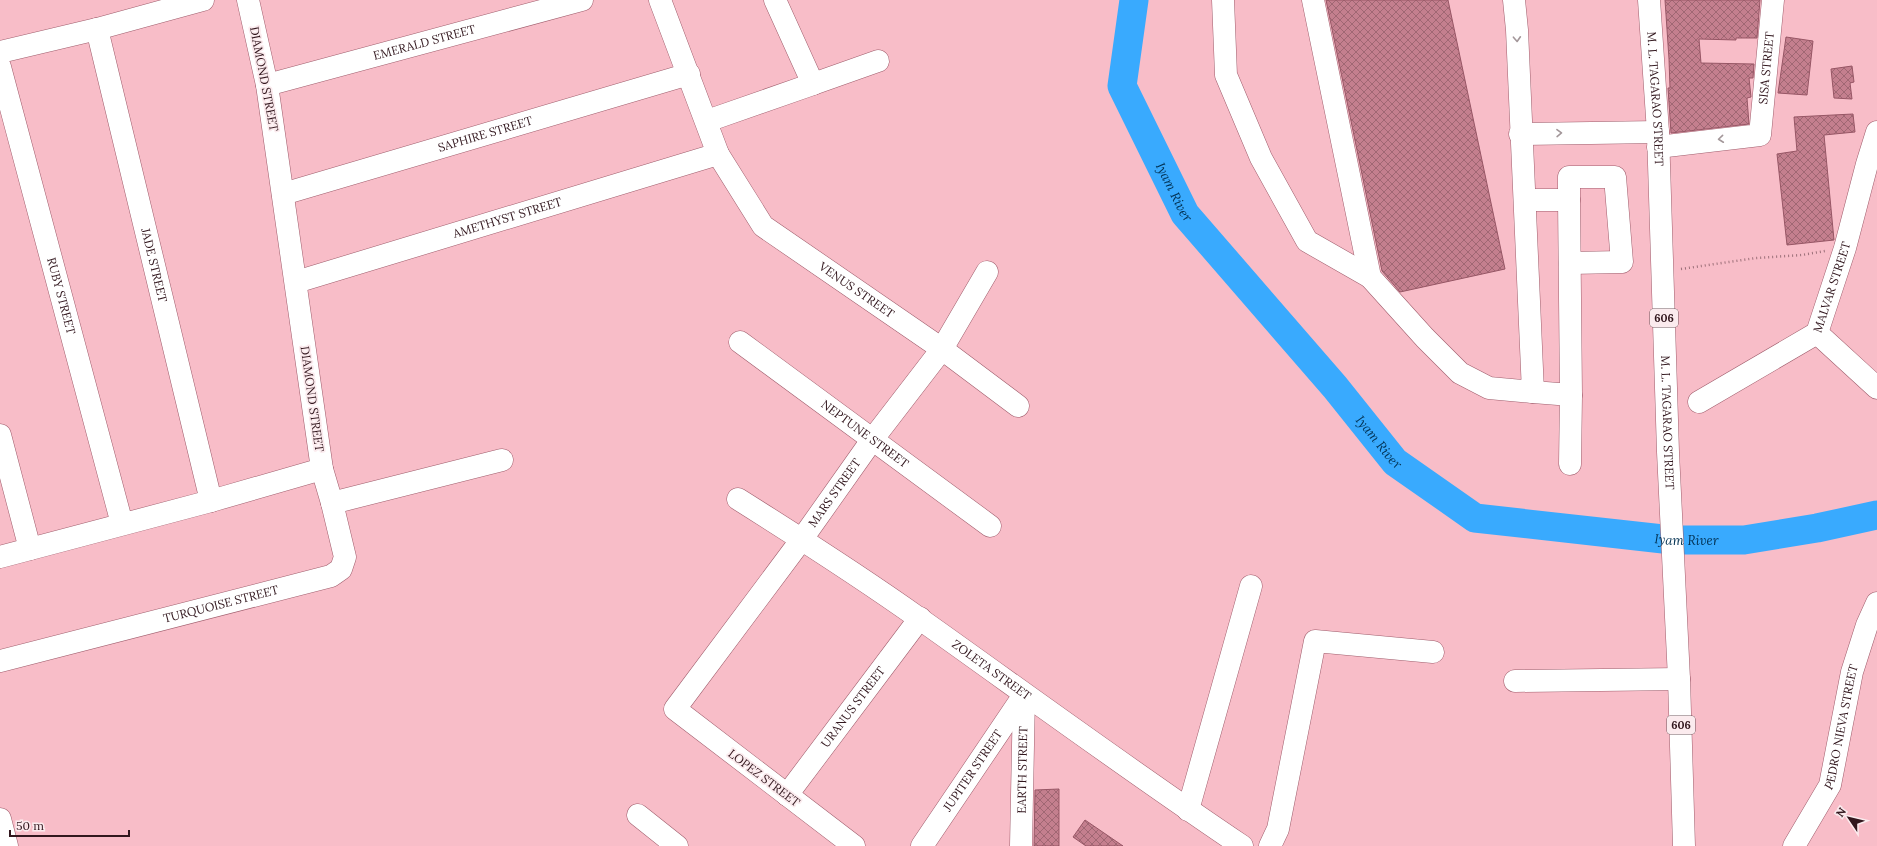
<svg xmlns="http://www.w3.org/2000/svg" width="1877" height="846" viewBox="0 0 1877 846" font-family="Lora,serif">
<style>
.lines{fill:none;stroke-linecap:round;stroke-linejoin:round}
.river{stroke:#39aafe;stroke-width:29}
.building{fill:url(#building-cross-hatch);stroke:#975665}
.minor-casing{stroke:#9f5d6c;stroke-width:23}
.major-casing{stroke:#9f5d6c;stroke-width:23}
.path{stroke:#9c7079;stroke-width:2.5;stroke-dasharray:1 3;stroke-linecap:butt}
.minor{stroke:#fff;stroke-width:22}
.major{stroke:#fff;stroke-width:22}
.oneway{stroke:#a3979a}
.labels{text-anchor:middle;stroke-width:3.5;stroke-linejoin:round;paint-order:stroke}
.shield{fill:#fbebee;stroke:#6e575c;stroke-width:1}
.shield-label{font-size:11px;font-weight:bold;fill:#32171e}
.street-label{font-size:12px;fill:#32171e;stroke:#fbebee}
.water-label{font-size:13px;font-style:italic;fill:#023152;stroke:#fbebee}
</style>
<defs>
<pattern id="building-cross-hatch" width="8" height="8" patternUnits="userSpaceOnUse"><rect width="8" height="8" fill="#c47f8e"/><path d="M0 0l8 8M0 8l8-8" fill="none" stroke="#a06773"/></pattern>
</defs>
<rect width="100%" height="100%" fill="#f8bdc8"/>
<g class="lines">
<path class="river" id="s1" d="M1134 0 1122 86 1185 214 1335 387 1395 462 1475 518 1672 540H1744L1817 528 1877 515"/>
</g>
<g class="building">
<polygon points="1326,0 1448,0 1505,269 1400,292 1382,271"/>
<polygon points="1665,0 1760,0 1757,38 1736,38 1736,40 1699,39 1701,63 1754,64 1753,78 1749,78 1751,97 1747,98 1749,124 1671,133 1668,88 1670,88 1669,59"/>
<polygon points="1786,37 1813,41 1807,95 1778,93"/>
<polygon points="1852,66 1854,82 1850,83 1852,99 1834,98 1831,69"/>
<polygon points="1853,114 1855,132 1824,135 1834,240 1787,245 1777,154 1797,151 1794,117"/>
<polygon points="1059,789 1059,846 1034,846 1035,790"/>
<polygon points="1085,820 1123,846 1086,846 1073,837"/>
</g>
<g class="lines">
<g class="minor-casing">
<g id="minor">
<path id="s2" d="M660 0 718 154 763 226 942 349 1018 406"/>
<polyline points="1223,0 1226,75 1261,158 1307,241 1370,277"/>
<polyline points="1313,0 1370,277 1425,338 1460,373 1489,388 1533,392 1517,30 1514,0"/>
<path id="s3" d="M97 29 211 501"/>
<path id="s4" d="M0 67 122 524"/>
<polyline points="813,84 878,61"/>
<path id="s5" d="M267 85 582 0"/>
<polyline points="707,121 813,84 775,0"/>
<polyline points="1520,134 1658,132"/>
<path id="s6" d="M1658 147 1760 135 1773 0"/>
<path id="s7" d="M283 194 689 74"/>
<polyline points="1525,200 1569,200 1571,395 1570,464"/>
<polyline points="1569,200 1569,177 1615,177 1622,262 1570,263"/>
<path id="s8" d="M296 282 718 154"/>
<polyline points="1817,333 1877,388"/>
<path id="s9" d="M740 342 990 526"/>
<polyline points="1533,392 1571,395"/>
<path id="s10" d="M1699 402 1817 333 1845 248 1867 164 1877 132"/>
<polyline points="0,435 30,549"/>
<path id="s11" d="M738 499C800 538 861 577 920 619 1027 695 1133 773 1242 846"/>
<polyline points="332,503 502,460"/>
<polyline points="0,557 211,501 322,469 267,85 248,0"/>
<path id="s12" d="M0 661 331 576 341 569 345 557 332 503 322 469"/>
<polyline points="1515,681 1679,679"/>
<path id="s13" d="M787 795 920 618"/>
<polyline points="1188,810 1251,586"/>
<polyline points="638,815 677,846"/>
<polyline points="0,819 7,846"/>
<path id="s14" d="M854 846 675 709 802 539 872 440 942 349 987 272"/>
<path id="s15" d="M922 846 1024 695"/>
<path id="s16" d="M1021 846 1024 695"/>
<polyline points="1270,846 1278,829 1315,641 1433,652"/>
<path id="s17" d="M1794 846 1830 785 1852 672 1867 625 1877 603"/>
</g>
</g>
<g class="major-casing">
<g id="major">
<path id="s18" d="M1649 0 1658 132 1668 452 1679 679 1684 846"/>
<polyline points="0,52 97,29 203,0"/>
</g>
</g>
<polyline class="path" points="1681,269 1756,258 1802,255 1825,251"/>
<use href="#minor" class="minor"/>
<use href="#major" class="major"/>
</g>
<defs><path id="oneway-chevron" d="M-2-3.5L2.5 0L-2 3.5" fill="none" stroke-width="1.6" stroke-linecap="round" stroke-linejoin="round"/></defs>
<g class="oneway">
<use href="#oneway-chevron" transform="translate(1517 39) rotate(87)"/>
<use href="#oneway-chevron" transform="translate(1559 133) rotate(-1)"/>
<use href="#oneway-chevron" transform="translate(1721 139) rotate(174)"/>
</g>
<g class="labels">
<g class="shield">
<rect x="1650" y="309" width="28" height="18" rx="3"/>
<rect x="1667" y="716" width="28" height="18" rx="3"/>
</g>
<g class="shield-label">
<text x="1664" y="322">606</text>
<text x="1681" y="729">606</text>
</g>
<g class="street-label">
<text dy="4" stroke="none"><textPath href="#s5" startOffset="163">EMERALD STREET</textPath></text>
<text dy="4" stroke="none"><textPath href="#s6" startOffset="170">SISA STREET</textPath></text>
<text transform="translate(264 79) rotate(79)" y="4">DIAMOND STREET</text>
<text dy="4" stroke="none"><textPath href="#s18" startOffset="99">M. L. TAGARAO STREET</textPath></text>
<text dy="4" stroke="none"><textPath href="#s7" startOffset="211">SAPHIRE STREET</textPath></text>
<text dy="4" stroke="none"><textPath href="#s8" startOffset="221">AMETHYST STREET</textPath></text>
<text dy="4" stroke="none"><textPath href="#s3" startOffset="243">JADE STREET</textPath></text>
<text dy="4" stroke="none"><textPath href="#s10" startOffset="185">MALVAR STREET</textPath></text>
<text dy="4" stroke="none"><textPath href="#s2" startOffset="363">VENUS STREET</textPath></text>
<text dy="4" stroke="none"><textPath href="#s4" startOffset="237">RUBY STREET</textPath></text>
<text transform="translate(312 399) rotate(82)" y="4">DIAMOND STREET</text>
<text dy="4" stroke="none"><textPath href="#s18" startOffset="423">M. L. TAGARAO STREET</textPath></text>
<text dy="4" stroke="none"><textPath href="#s9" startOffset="155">NEPTUNE STREET</textPath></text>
<text dy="4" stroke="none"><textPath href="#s14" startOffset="494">MARS STREET</textPath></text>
<text dy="4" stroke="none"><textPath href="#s12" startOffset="228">TURQUOISE STREET</textPath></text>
<text dy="4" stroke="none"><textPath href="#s11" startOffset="306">ZOLETA STREET</textPath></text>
<text dy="4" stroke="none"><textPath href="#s13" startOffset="110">URANUS STREET</textPath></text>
<text dy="4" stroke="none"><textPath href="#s17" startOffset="130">PEDRO NIEVA STREET</textPath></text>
<text dy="4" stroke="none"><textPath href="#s15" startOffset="91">JUPITER STREET</textPath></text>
<text dy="4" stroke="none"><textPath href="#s16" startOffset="76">EARTH STREET</textPath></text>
<text transform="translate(764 778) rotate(37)" y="4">LOPEZ STREET</text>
</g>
<g class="water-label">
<text dy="5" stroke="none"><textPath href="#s1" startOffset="205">Iyam River</textPath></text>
<text dy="5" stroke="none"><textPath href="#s1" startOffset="529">Iyam River</textPath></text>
<text dy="5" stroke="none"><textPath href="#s1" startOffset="865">Iyam River</textPath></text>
</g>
</g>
<g transform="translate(1849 818) rotate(305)" stroke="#fbebee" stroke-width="3" paint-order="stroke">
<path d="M0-3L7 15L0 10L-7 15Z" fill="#32171e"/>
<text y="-6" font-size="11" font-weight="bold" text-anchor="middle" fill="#32171e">N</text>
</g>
<path d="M10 830v6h119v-6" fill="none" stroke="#32171e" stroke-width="2"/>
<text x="16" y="830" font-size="12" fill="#32171e" stroke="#fbebee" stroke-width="3" paint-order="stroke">50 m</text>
</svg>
